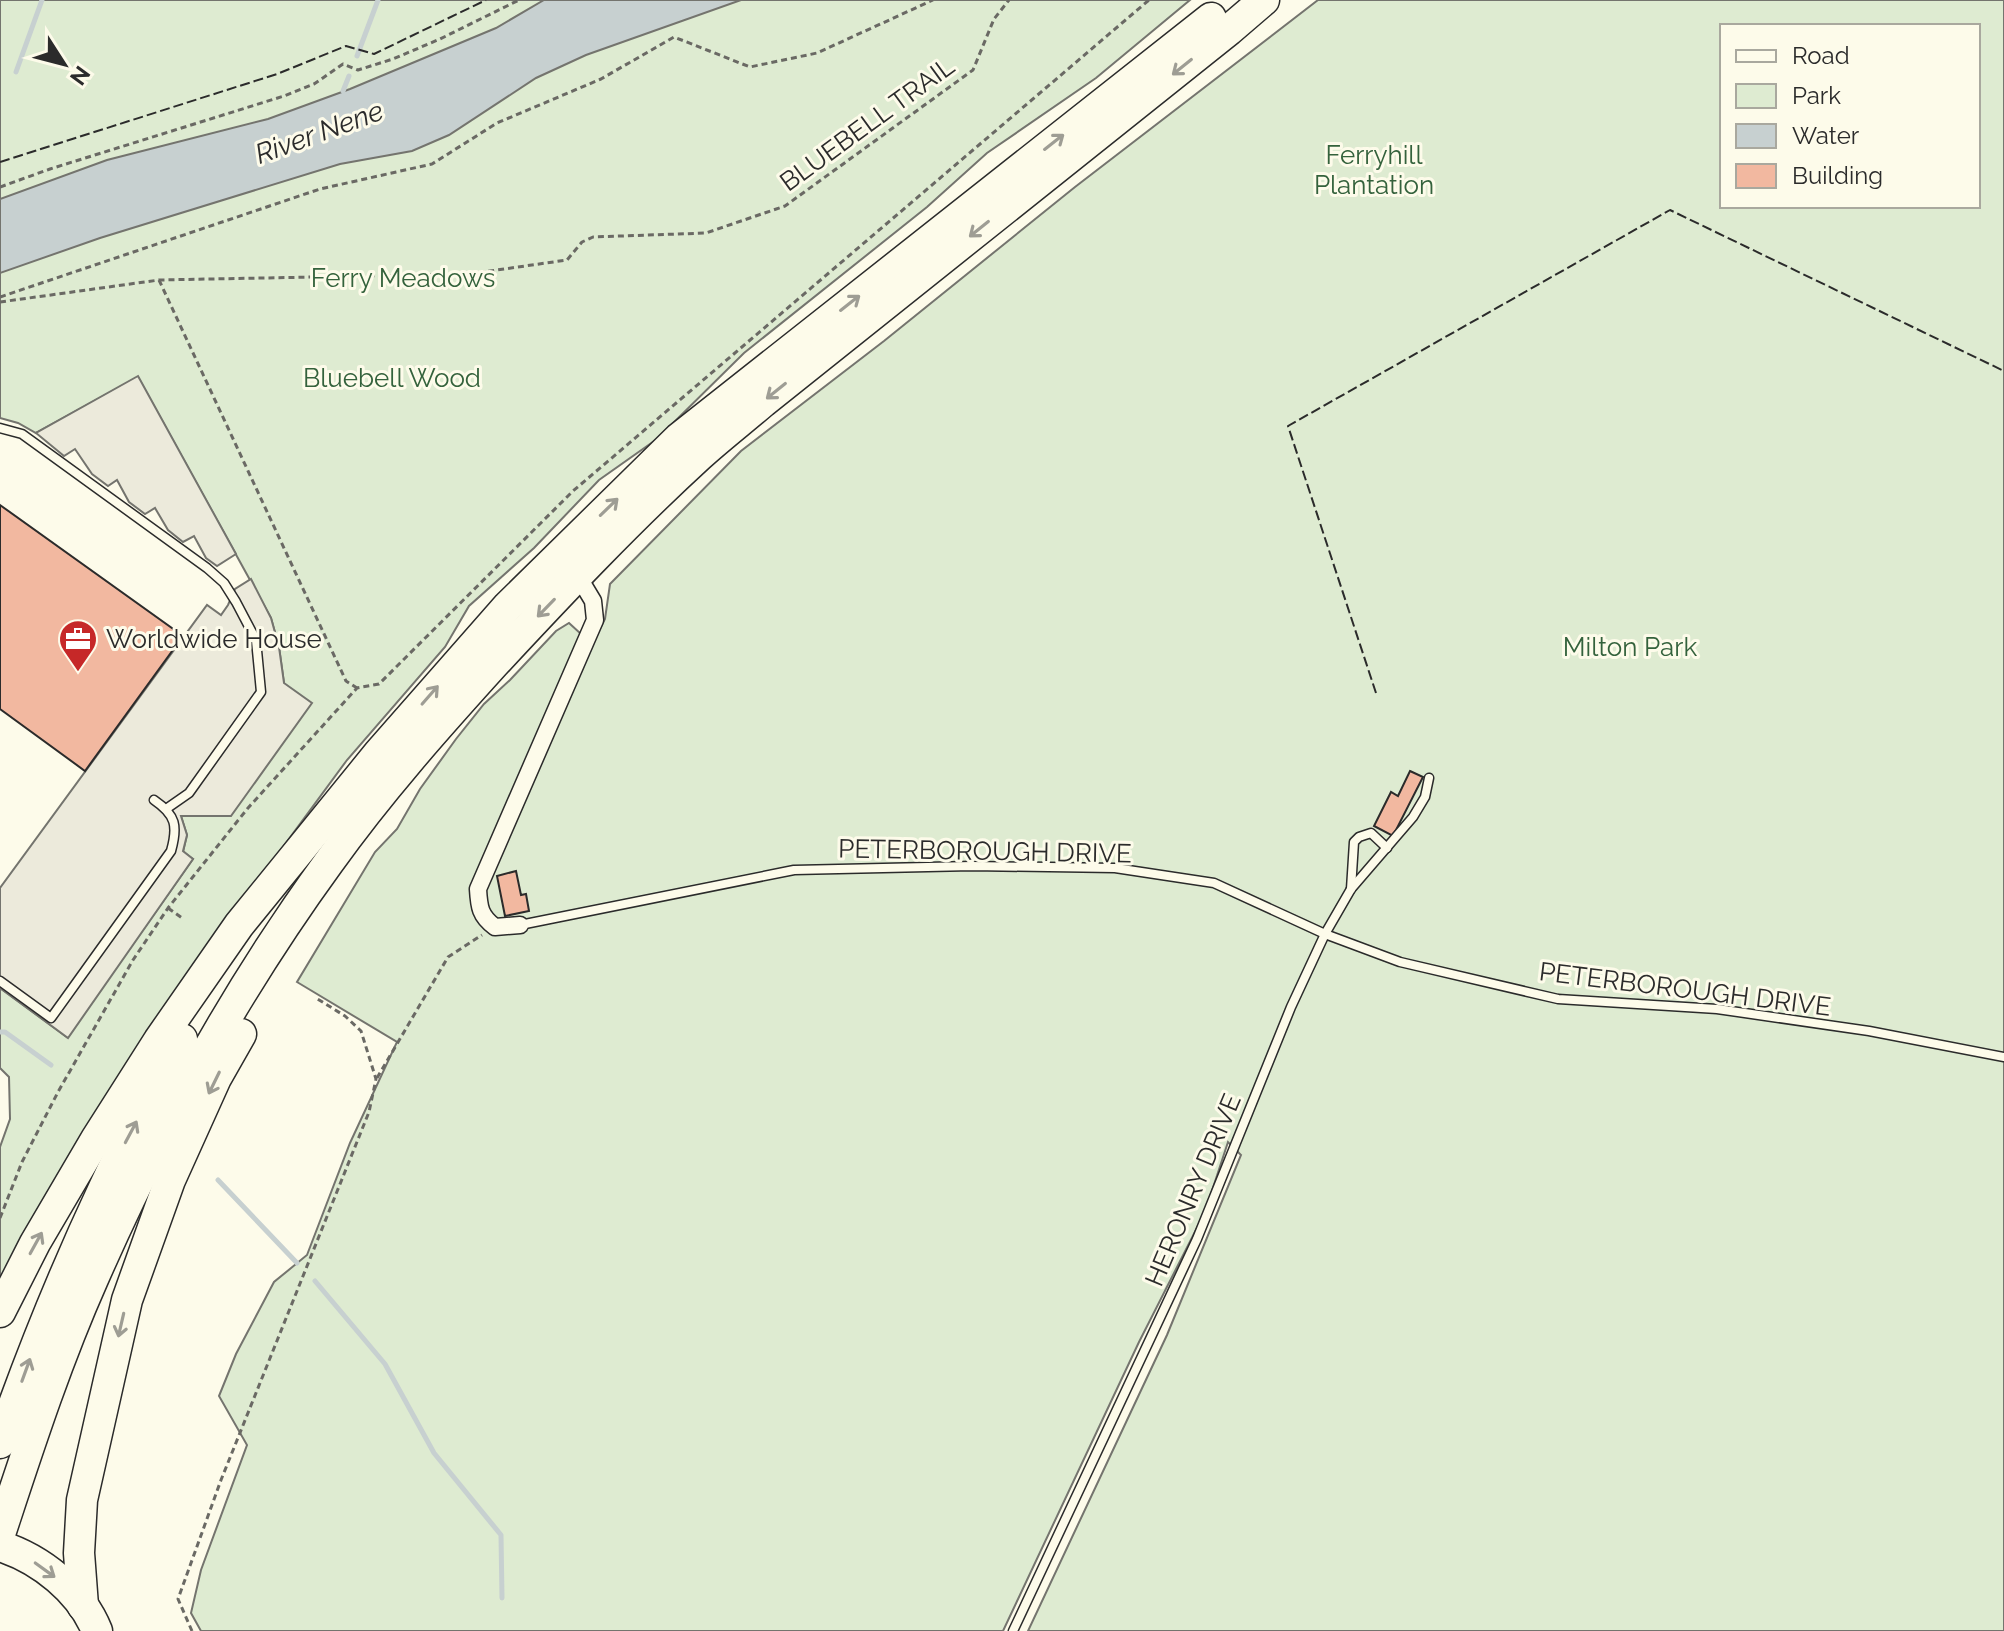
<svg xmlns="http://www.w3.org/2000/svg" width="2004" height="1631" viewBox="0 0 2004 1631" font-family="Raleway,sans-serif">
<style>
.green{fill:#deebd1;stroke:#74746e;stroke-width:2;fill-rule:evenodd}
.parking{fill:#eceadb;stroke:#74746e;stroke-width:2}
.water{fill:#c7d0d0;stroke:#74746e;stroke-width:2}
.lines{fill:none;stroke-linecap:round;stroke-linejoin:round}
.stream{stroke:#c7d0d0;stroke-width:5}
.building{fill:#f2b8a0;stroke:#2b2b2b;stroke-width:2}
.lane-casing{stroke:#2b2b2b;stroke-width:11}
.street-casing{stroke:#2b2b2b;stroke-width:19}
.highway-casing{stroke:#2b2b2b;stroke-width:33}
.path{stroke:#6a6964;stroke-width:3;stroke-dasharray:6 4;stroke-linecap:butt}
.lane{stroke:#fdfbea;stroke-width:8}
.street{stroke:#fdfbea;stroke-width:16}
.highway{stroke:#fdfbea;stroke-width:30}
.fence{stroke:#2b2b2b;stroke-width:2;stroke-dasharray:10 4;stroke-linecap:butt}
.oneway{stroke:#9e9d94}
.labels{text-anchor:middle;stroke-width:6;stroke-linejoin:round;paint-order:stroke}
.street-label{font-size:26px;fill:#2b2b2b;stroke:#fdfbea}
.park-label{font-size:26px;fill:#34623c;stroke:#fdfbea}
.poi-label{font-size:26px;fill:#2b2b2b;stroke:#fdfbea;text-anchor:start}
.water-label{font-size:28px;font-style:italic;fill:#2b2b2b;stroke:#fdfbea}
</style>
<rect width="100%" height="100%" fill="#fdfbea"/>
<g class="green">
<polygon points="0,0 1190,0 1096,78 987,153 927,207 744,353 657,439 599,480 534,548 469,606 445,647 347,760 247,896 0,1294 0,1147 10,1119 9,1077 0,1068 0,988 67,1037 193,859 183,852 187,835 181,816 284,683 279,647 271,618 138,377 36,433 18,423 0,418"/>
<path d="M1318 0H2004V1631H1028L1167 1335 1241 1155 1228 1142 1205 1212 1139 1342 1003 1631H201L191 1613 201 1570 247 1445 219 1396 236 1354 274 1282 307 1255 350 1143 397 1042 297 982 375 852 397 829 420 789 456 739 484 704 510 680 556 631 569 623 581 634H597L605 619 610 584 741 451 884 341 1075 187ZM1722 26H1978V206H1722Z"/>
</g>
<g class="parking">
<polygon points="138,376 236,554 217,566 206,558 194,536 183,542 168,530 155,508 145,514 129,502 117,480 108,486 92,474 75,449 64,456 36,433"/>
<polygon points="251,579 271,618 279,647 284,683 312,703 231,816 181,816 187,835 183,851 193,859 68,1038 0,988 0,888 207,605 221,615 228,605 235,589"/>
</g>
<polygon class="water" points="544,0 741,0 586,55 536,78 449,135 412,151 340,164 100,238 0,273 0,199 107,160 268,119 350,89 496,28"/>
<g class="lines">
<g class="stream">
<polyline points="357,56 378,0"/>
<polyline points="16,72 42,0"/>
<polyline points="343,91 349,76"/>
<polyline points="0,1032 5,1032 51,1065"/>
<polyline points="218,1180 297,1263"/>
<polyline points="315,1281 385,1364 434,1453 501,1535 502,1598"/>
</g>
</g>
<g class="building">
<polygon points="0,505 183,636 85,771 0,709"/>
<polygon points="1410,771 1423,777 1393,836 1374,826 1391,792 1398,796"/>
<polygon points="516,871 521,895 526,894 529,911 505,916 497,876"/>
</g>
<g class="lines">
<g class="lane-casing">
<g id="lane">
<polyline points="0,428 22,434 207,568 224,583 236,602 256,640 261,692 189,793 166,809"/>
<polyline points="1351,889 1354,842 1359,837 1371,833 1387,848"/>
<polyline points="520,925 794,870 972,866 1115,868 1214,883 1325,934 1400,962 1558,999 1717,1009 1869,1031 2004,1057"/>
<path d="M0 981 51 1018 171 851C178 826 176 815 154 800"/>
<polyline points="1013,1631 1197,1239 1291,1007 1325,934 1351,889 1413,817 1425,797 1429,778"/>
</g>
</g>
<g class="street-casing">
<path id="street" d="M520 925 495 927C480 916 479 907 478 889L595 620 593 601 578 576"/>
</g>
<g class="highway-casing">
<g id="highway">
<polyline points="0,1312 35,1243 96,1139 159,1040 239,925 378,754 508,606 679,438 1211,18"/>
<path d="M0 1443C30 1357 64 1273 103 1190 127 1138 152 1087 182 1039"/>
<path d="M0 1534C28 1449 56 1362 93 1279 157 1133 235 991 329 862 379 792 436 728 494 664 560 593 627 522 699 456 720 437 742 420 763 402L1229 30 1264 0"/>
<path d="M0 1546C41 1559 81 1591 97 1631"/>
<polyline points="83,1606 79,1553 82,1500 127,1300 170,1180 216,1078 241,1034"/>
</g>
</g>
<g class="path">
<polyline points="0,187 50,169 284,96 314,84 343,64 358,70 393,59 440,39 519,0"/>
<polyline points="159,280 346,681 357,688"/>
<polyline points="0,297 320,189 432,164 497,123 601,79 674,37 750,67 817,53 933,0"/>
<polyline points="0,302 159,280 469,274 567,260 582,242 593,237 706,233 785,206 973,70 994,19 1009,0"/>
<polyline points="168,908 182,918"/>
<polyline points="377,1078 448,957 482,935"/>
<polyline points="0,1218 22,1162 58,1092 133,960 168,908 248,808 357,688 379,684 573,491 1149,0"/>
<polyline points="192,1631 178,1599 221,1480 369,1112 376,1079 361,1031 345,1016 316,998"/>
</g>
<use href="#lane" class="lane"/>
<use href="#street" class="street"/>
<use href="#highway" class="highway"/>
<g class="fence">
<polyline points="0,162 277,74 346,46 374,54 486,0"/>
<polyline points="1376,693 1288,426 1670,210 2004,371"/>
</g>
</g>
<defs><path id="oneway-shaft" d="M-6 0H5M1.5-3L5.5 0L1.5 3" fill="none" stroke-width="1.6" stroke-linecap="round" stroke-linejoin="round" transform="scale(2)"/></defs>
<g class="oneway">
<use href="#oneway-shaft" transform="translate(1182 67) rotate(141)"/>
<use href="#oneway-shaft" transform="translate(1054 142) rotate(-38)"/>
<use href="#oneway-shaft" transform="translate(979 229) rotate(141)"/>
<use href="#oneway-shaft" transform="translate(850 303) rotate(-38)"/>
<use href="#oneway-shaft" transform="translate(776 391) rotate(141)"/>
<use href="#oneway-shaft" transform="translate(609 507) rotate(-44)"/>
<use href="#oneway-shaft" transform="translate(546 608) rotate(134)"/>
<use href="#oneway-shaft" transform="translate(430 695) rotate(-49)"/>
<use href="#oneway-shaft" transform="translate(214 1083) rotate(116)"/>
<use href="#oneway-shaft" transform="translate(131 1132) rotate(-62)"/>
<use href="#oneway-shaft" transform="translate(36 1243) rotate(-61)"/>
<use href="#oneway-shaft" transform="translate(121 1325) rotate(103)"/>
<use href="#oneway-shaft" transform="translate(26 1370) rotate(-70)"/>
<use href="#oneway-shaft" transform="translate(45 1570) rotate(36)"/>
</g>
<defs>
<g id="office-pin" transform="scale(2)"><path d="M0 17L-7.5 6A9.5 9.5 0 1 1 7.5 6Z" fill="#c62828" stroke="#fdfbea"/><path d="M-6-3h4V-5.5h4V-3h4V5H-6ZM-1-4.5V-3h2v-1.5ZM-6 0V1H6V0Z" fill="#fff"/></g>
</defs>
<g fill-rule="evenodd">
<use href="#office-pin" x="78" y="639"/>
</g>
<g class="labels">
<g class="street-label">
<text transform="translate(867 124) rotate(-36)" y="9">BLUEBELL TRAIL</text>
<text transform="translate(985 851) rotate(1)" y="9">PETERBOROUGH DRIVE</text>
<text transform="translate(1685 989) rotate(7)" y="9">PETERBOROUGH DRIVE</text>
<text transform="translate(1193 1190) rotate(-67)" y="9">HERONRY DRIVE</text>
</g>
<g class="park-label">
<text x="1374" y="164">Ferryhill<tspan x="1374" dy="30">Plantation</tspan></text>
<text x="403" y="287">Ferry Meadows</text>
<text x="392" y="387">Bluebell Wood</text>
<text x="1630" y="656">Milton Park</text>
</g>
<g class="poi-label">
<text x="106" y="648">Worldwide House</text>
</g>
<g class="water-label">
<text transform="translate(319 132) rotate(-20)" y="10">River Nene</text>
</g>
</g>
<rect x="1720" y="24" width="260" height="184" fill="#fdfbea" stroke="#a9a89e" stroke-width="2"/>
<rect x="1736" y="50" width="40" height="12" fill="#fdfbea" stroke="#a9a89e" stroke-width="2"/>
<text x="1792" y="64" font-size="24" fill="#2b2b2b">Road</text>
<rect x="1736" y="84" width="40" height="24" fill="#deebd1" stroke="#a9a89e" stroke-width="2"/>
<text x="1792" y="104" font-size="24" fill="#2b2b2b">Park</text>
<rect x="1736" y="124" width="40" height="24" fill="#c7d0d0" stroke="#a9a89e" stroke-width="2"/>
<text x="1792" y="144" font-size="24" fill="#2b2b2b">Water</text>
<rect x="1736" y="164" width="40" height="24" fill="#f2b8a0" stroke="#a9a89e" stroke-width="2"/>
<text x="1792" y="184" font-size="24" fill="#2b2b2b">Building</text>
<g transform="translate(64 64) rotate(126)" stroke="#fdfbea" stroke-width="6" paint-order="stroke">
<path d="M0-6L14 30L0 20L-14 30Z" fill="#2b2b2b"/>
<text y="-12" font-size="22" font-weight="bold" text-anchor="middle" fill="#2b2b2b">N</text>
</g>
</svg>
